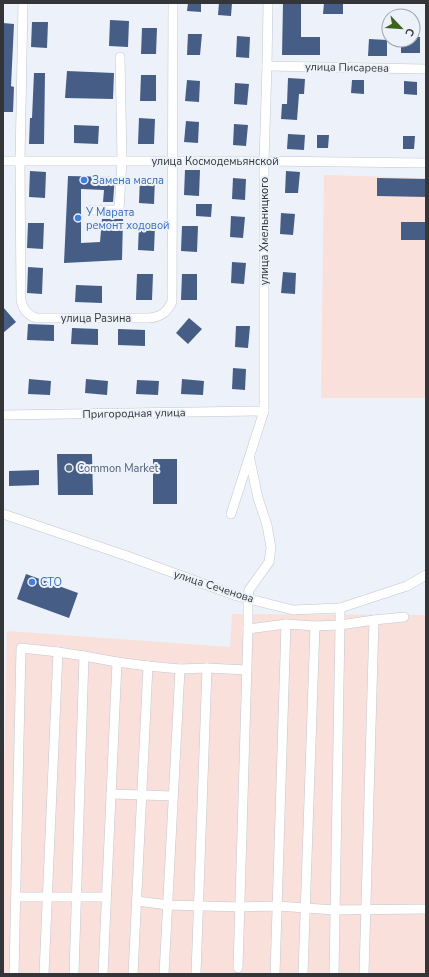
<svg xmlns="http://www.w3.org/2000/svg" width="429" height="977" viewBox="0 0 429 977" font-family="'Nunito Sans',sans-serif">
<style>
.industrial{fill:#fae0da}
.building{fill:#465d86}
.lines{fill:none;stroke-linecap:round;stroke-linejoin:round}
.minor-casing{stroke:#c2c6cf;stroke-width:10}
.minor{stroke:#fff;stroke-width:9}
.shop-dot{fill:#3f7fe0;stroke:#ecf1fa;stroke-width:1.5}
.service-dot{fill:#5c6f8a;stroke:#ecf1fa;stroke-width:1.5}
.labels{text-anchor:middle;stroke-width:4;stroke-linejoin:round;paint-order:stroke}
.street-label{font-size:11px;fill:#333538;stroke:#ecf1fa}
.shop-label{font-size:11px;fill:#366cbe;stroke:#ecf1fa;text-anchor:start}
.service-label{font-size:11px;fill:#4e5e75;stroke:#ecf1fa;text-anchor:start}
</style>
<rect width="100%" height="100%" fill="#ecf1fa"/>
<g class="industrial">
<polygon points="324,175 426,178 426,398 321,398"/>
<polygon points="232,614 426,615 426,974 3,974 3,815 7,631 230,647"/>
</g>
<g class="building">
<polygon points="188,3 201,3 201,12 187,11"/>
<polygon points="219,3 232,3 231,16 218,15"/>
<polygon points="283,3 301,3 301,37 320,37 320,55 282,55"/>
<polygon points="324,3 343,3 343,14 323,14"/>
<polygon points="110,20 129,21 128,47 109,46"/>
<polygon points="32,22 48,22 47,48 31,47"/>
<polygon points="3,23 14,24 11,86 14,87 13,112 3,112"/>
<polygon points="142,28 157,28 156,54 141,54"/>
<polygon points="188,34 202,34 200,55 187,55"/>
<polygon points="237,36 250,37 249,58 236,57"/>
<polygon points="413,37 420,37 420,53 401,53 401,40 413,40"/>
<polygon points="369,39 387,40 387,56 368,56"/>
<polygon points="67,71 114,73 113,99 65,98"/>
<polygon points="34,73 45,73 44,144 29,144 30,118 32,118"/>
<polygon points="141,75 156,75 156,101 140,101"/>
<polygon points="288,78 305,79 304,94 299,94 297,120 281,119 282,104 287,104"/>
<polygon points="187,80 200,81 199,102 185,101"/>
<polygon points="352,80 364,80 364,94 351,93"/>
<polygon points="404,81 417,82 417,95 404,94"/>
<polygon points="235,83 249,84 247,105 234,104"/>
<polygon points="139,118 155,119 154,144 138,144"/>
<polygon points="186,121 199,122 198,143 184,142"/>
<polygon points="234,124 248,125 246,146 233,145"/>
<polygon points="74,125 99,126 98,144 74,143"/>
<polygon points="288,134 305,135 304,150 287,149"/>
<polygon points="317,135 329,135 328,148 317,148"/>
<polygon points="403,136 415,136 414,149 403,149"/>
<polygon points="185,170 200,170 199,196 184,195"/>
<polygon points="30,171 46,172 45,198 29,197"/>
<polygon points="286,171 300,172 298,193 285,193"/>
<polygon points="68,176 115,177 113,202 103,202 104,190 81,189 81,243 100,242 102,219 123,219 122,260 64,263"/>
<polygon points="140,177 155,178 154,204 139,203"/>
<polygon points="233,178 246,179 245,200 232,199"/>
<polygon points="377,178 426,179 426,197 377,196"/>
<polygon points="196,204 212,204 211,217 196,216"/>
<polygon points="281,213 295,214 293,235 280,234"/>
<polygon points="231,216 245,217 243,238 230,237"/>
<rect x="401" y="222" width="25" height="18"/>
<polygon points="28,223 44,223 43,249 27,248"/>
<polygon points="139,224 155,225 154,251 138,250"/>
<polygon points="182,226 198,226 197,252 181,251"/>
<polygon points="232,262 246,263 244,284 231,283"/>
<polygon points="28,267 43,268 42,294 27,293"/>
<polygon points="283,272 296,273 295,294 281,293"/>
<polygon points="137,274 153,274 152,300 136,300"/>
<polygon points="182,274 197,274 197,300 181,300"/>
<polygon points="76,285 102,286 102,303 75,302"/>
<polygon points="3,307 16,322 3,333"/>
<polygon points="189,318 202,329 188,344 176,333"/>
<polygon points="28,324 54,325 54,341 27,340"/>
<polygon points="236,326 250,326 248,348 235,347"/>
<polygon points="72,328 98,329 98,345 71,344"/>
<polygon points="118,329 145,330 145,346 118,345"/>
<polygon points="233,368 246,369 245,390 232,389"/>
<polygon points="29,379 51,381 50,395 28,394"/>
<polygon points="86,379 108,381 107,395 85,393"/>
<polygon points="182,379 204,381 203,395 181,394"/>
<polygon points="137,380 159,381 158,395 136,394"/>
<polygon points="57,454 92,454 93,495 58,495"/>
<rect x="153" y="459" width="24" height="45"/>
<polygon points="39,470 39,485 9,486 9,471"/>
<polygon points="26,574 78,593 69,618 17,599"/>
</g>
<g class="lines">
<g class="minor-casing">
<g id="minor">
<path d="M23 3 20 161 21 300C23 309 26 314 36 318H149C161 317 167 312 172 302L173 3"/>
<polyline points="267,66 426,69"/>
<polyline points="3,161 264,161 426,163"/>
<polyline points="91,210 119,210 122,161 120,57"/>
<polyline points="3,415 264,411"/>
<polyline points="3,514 127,556 237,596 293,610 340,608 407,586 426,575"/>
<polyline points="231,514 264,411 264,161 267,66 268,3"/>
<polyline points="248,629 248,599 249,590 269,562 271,548 267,525 258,498 250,460"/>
<polyline points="111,794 173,796"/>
<polyline points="16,897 107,897"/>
<polyline points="137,901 168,905 240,907 277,906 335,910 426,909"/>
<polyline points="238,968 248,629 286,624"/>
<polyline points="14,974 21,648 58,652"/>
<polyline points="44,974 58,652 84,656"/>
<polyline points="74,974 84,656 117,662"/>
<polyline points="103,974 117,662 148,666"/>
<polyline points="133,974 148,666 180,669"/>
<polyline points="164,974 180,669 207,668"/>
<polyline points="196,974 207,668 247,670"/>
<polyline points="275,974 286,624 315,626"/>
<polyline points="303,974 315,626 340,625 340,608"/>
<polyline points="334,974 340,625 374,620"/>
<polyline points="364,974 374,620 404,617"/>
</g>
</g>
<use href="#minor" class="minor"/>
</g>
<g class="shop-dot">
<circle cx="84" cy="180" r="4"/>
<circle cx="78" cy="218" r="4"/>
<circle cx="32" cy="582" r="4"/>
</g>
<circle class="service-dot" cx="69" cy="468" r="4"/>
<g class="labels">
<g class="street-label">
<text transform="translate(347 67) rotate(1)" y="4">улица Писарева</text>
<text x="215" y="165">улица Космодемьянской</text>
<text transform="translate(264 231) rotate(-90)" y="4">улица Хмельницкого</text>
<text x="96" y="322">улица Разина</text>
<text transform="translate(134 413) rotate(-1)" y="4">Пригородная улица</text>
<text transform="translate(214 586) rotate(18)" y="4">улица Сеченова</text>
</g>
<g class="shop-label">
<text x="92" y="184">Замена масла</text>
<text x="86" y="216">У Марата<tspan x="86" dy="13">ремонт ходовой</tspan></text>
<text x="40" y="586">СТО</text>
</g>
<g class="service-label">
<text x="77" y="472">Common Market</text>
</g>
</g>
<rect width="429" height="977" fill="none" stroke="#333538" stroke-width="8"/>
<g transform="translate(401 28) rotate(115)"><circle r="19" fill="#ecf1fa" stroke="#a2a6ac"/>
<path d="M0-3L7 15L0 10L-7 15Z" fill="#3f631c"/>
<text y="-6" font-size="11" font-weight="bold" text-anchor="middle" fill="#333538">С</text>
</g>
</svg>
